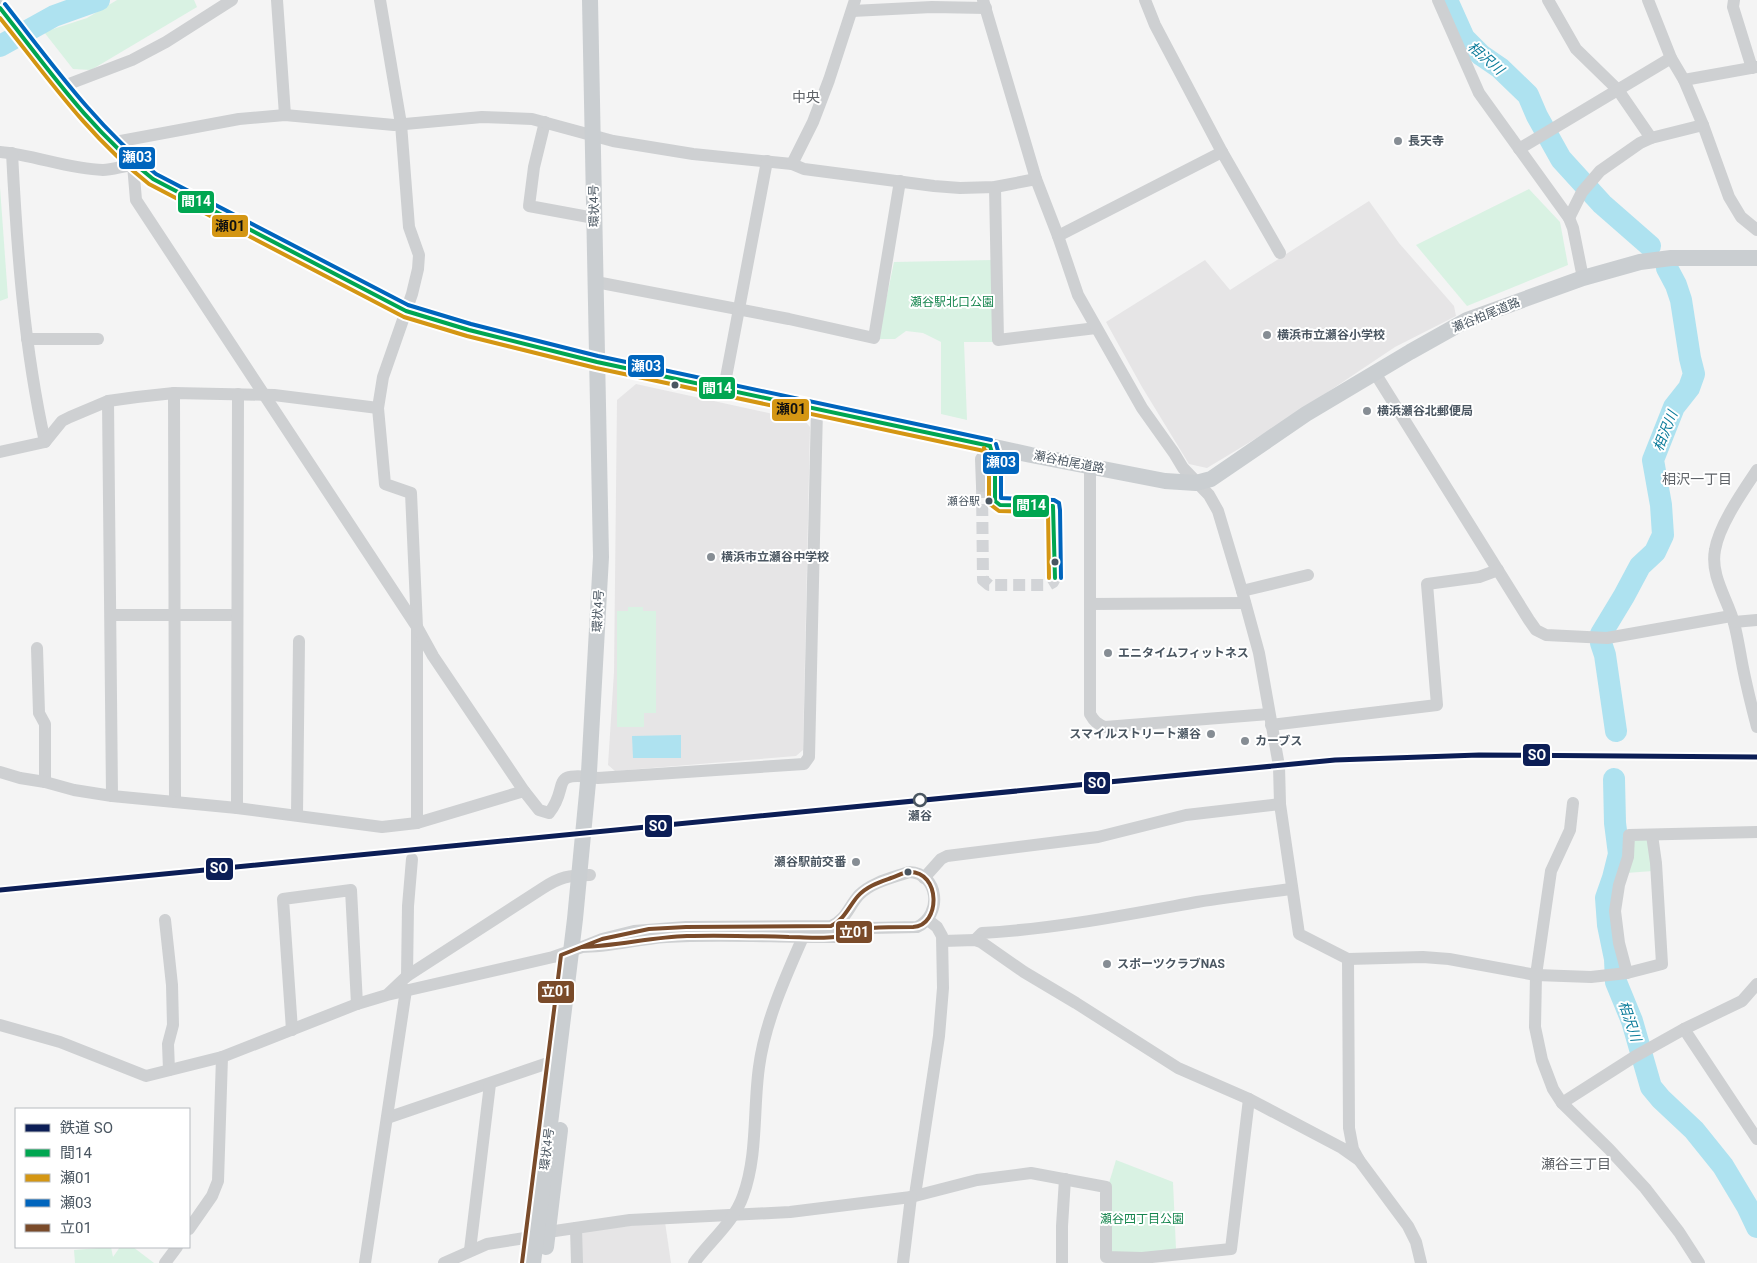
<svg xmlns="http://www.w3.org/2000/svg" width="1757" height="1263" viewBox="0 0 1757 1263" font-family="Roboto,'Noto Sans JP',sans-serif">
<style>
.education{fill:#e6e5e6}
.green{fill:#d9f2e3}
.water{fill:#aee2f0}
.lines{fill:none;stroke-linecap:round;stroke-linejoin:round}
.river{stroke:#aee2f0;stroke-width:22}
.minor-tunnel{stroke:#d2d4d7;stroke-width:12;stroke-dasharray:12 6;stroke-linecap:butt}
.minor{stroke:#ced0d2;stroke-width:12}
.major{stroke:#caced1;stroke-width:16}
.bus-1-casing{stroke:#fff;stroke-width:8}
.bus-2-casing{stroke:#fff;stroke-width:8}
.bus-3-casing{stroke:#fff;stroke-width:8}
.bus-4-casing{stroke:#fff;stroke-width:8}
.bus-1{stroke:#00a651;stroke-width:4}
.bus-2{stroke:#d49613;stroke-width:4}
.bus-3{stroke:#0065bd;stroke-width:4}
.bus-4{stroke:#7a4b2a;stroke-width:4}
.rail-1-casing{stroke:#fff;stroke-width:9}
.rail-1{stroke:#0c1e56;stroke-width:5}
.poi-dot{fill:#868d94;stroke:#fff;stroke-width:2}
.bus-dot{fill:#4a5661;stroke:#fff;stroke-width:2}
.stop-dot{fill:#fff;stroke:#4a5661;stroke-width:2.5}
.labels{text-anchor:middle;stroke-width:4;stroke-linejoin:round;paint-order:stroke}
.bus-label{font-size:11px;fill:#4a5661;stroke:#fff;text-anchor:end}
.poi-label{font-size:12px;font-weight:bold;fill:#4a5661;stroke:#fff;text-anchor:start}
.street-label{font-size:12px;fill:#4a5661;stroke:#fff}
.park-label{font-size:12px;fill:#17864f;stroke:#fff}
.stop-label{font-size:12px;font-weight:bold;fill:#4a5661;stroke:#fff}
.water-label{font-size:14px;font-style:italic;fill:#0c7c9b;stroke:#fff}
.neighbourhood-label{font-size:14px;fill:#5f6368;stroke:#fff}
.line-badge{stroke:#fff;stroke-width:2}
.badge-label{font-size:14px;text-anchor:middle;font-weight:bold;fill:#fff}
.pale-badge-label{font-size:14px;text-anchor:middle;font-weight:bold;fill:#111}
</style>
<rect width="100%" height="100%" fill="#f4f4f4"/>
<g class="education">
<polygon points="1369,201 1399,243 1454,306 1456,316 1395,347 1280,424 1207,468 1189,464 1142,387 1106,322 1205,260 1230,290"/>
<polygon points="636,384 805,421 810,427 803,750 796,756 615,771 608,765 614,672 617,400"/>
<polygon points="665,1222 671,1263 581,1263 580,1235 583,1231"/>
</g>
<g class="green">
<polygon points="117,0 194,0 197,7 91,70 73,69 44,32 87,18"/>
<polygon points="0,187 8,298 0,301"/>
<polygon points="1529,189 1560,222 1568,265 1467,306 1416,245"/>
<polygon points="993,260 995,342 964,342 967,420 941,414 941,342 923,333 906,331 895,339 878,339 894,262"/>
<polygon points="628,607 643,607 643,611 656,611 656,713 644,713 644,727 617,727 617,611 628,611"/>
<polygon points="1649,836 1653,871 1626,873 1631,838"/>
<polygon points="1116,1160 1173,1182 1176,1249 1146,1253 1109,1253 1109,1183"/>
<polygon points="111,1247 113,1257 120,1247 133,1247 154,1263 75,1263 74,1250"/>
</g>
<polygon class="water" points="681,735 681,758 633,758 632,736"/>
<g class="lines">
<g class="river">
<polyline points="1447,0 1464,38 1481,55 1500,68 1528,95 1537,116 1561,159 1602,204 1650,246"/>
<polyline points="0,46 54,16 99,0"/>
<polyline points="1616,731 1605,655 1601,643 1601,634 1624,596 1640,566 1655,552 1663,535 1661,505 1653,460 1674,407 1689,388 1694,374 1690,358 1681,300 1676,285 1667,268"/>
<polyline points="1614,779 1615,823 1619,854 1613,878 1606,898 1608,925 1615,959 1616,982 1632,1021 1651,1087 1661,1099 1694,1130 1723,1166 1747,1206 1757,1227"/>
</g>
<polyline class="minor-tunnel" points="982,486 983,580 989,585 1048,585 1053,582 1055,578 1054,510 1053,506 1000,505 995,501 995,486"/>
<g class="minor">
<polyline points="277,0 285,115"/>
<polyline points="380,0 401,124 409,227 419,255 418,269 412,294 383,377 378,408 385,484 411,493 417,627 417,823"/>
<polyline points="1145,0 1155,25 1222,152 1280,253"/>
<polyline points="1438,0 1479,93 1569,218 1573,228 1583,278"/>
<polyline points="1548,0 1576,49 1618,90 1651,138"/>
<polyline points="1648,0 1671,58 1684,80 1703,125 1729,197 1741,217 1757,230"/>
<polyline points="1734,0 1733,7 1752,68"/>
<polyline points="852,11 932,7 986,8"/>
<polyline points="1684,80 1757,67"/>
<polyline points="61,87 132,60 166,42 232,0"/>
<polyline points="545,122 534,167 529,206 594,218"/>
<polyline points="110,143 239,119 285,115 394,125 482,117 532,119 613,141 693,154 792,164 804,169 934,186 960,188 995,187 1036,179"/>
<polyline points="1519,149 1671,58"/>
<path d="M0 152C35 155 68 169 103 170 112 170 123 166 133 165L136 200 417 627 433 656 524 791 539 810 549 813C571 787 546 770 598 778L804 764 809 757 817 408"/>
<path d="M12 153C17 250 24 347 45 442"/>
<polyline points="792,164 813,122 829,80 855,0"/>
<polyline points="995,187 998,340 1096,328"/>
<polyline points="1569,218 1582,192 1600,171 1640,143 1651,138 1703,125"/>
<polyline points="1058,236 1222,152"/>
<polyline points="596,282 789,319 874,338 900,181"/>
<polyline points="27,339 98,339"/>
<polyline points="1375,373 1529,620 1536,630 1546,635 1607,638 1731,616"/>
<polyline points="724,388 767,161"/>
<polyline points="174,393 175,802"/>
<polyline points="108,401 112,796"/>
<polyline points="990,446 995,462 995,486"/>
<polyline points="0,452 45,442 62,421 70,417 108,401 137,397 174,393 274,395 378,408"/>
<path d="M1090 466V714C1094 721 1097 724 1105 727L1269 714"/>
<path d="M1757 470C1743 491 1719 525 1715 550 1710 576 1728 600 1734 623 1738 638 1740 653 1743 668 1747 688 1752 708 1757 727"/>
<polyline points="982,486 981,459 990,446"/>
<polyline points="1242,591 1308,575"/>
<polyline points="1090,604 1245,603"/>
<polyline points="111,615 237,615"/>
<polyline points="1734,622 1757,620"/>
<polyline points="37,648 39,713 45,724 45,782"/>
<polyline points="1271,725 1437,705 1427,584 1479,577 1498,570"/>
<polyline points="0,772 20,778 45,782 74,790 112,796 237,808 382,827 417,823 524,791"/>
<polyline points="1573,803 1570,830 1551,871 1536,975 1535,1027 1542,1060 1553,1089 1562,1103 1609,1149 1645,1188 1679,1232 1699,1263"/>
<polyline points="1280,804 1299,934 1348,959 1349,1128 1353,1149 1359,1160"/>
<polyline points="237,808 238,394"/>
<polyline points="297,815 299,641"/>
<polyline points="924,878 941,859 947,856 1098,837 1186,815 1280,804 1279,766 1259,653 1242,591 1218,511 1209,495 1183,468 1174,453 1142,408 1078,295 1058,236 1036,179 983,0"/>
<polyline points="165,920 172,985 173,1025 168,1044 169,1070"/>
<path d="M975 940 982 933C1054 929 1125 915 1197 902 1228 897 1260 893 1291 889"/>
<polyline points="943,941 975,940 981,942 1024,972 1076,1003 1178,1068 1249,1099 1342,1148 1359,1160 1408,1226 1416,1242 1421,1263"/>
<polyline points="1348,959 1423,957 1449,959 1536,975 1591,977 1627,973 1662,964 1656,863 1652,835"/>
<polyline points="1627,973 1619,943 1615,911 1619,885 1628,857 1629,835 1757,832"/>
<polyline points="407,976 408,906 412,859"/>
<path d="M389 993 407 976 543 888C560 877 569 875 590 875"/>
<path d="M0 1025 60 1042 146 1076 222 1057 357 1004 387 995 553 957 582 947 602 939 634 931 686 927 831 926C846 920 849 906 859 895 872 882 892 878 909 872 939 873 943 915 917 927L870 928 835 937H824C771 937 718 934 666 937 637 939 610 947 582 947"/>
<polyline points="1684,1029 1757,1139"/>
<polyline points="292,1030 283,899 351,890 357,1004"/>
<polyline points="1562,1103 1634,1057 1684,1029 1742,1001 1757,984"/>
<polyline points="387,1118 548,1063"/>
<polyline points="915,1195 939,1036 943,988 942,936 937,927 928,920"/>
<polyline points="576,1228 577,1263"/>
<polyline points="189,1229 212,1196 218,1181 222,1057"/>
<polyline points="548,1232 630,1220 790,1212 911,1197 977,1180 1031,1173 1106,1187 1106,1257 1142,1258 1231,1249 1249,1099"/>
<polyline points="470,1250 490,1084"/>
<polyline points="165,1263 177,1247"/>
<polyline points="365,1263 406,990"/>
<polyline points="444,1263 487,1244 525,1238"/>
<path d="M694 1263C710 1241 734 1222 743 1196 758 1155 753 1109 759 1067 765 1022 785 978 803 937"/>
<polyline points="903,1263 911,1197"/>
<polyline points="1062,1263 1062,1226 1065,1179"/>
</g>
<g class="major">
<path d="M0 8C48 67 90 134 153 179L406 311 469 330 597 362 817 408 1031 455 1165 481 1196 483 1211 479 1306 414 1410 352 1467 320 1583 278 1640 262 1671 258H1757"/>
<polyline points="546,1247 560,1130"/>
<polyline points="533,1263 575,919 589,772 601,557 590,0"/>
</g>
<g class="bus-1-casing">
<g id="bus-1">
<path d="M0 8C49 70 90 130 153 179L406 311 469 330 597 362 990 446"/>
<polyline points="990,446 995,462 995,501 1000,505 1053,506 1055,578"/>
</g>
</g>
<g class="bus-2-casing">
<g id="bus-2">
<path d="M0 18C48 78 88 136 149 184L404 317 467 336 596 368 989 452"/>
<polyline points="984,448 989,463 989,501 991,505 999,511 1048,512 1049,578"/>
</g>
</g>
<g class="bus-3-casing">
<g id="bus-3">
<path d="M5 4C52 64 96 126 156 174L408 305 471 324 598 356 991 440"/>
<polyline points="996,444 1001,461 1001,498 1054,500 1059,503 1060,510 1061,578"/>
</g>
</g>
<g class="bus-4-casing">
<path id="bus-4" d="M522 1263 561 955 602 939 649 929 686 927 831 926C845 919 849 906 858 896 867 886 880 882 891 878 897 876 904 872 909 872 941 871 941 926 913 927 899 927 885 927 871 928 859 929 847 936 835 937 820 939 804 937 789 937 755 936 721 935 687 936 652 937 617 946 582 947"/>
</g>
<use href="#bus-1" class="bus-1"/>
<use href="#bus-2" class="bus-2"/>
<use href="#bus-3" class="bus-3"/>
<use href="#bus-4" class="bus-4"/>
<g class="rail-1-casing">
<polyline id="rail-1" points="0,890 1335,760 1479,755 1757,757"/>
</g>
<use href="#rail-1" class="rail-1"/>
</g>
<g class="poi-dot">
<circle cx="1398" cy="141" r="5"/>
<circle cx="1267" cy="335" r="5"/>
<circle cx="1367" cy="411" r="5"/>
<circle cx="711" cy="557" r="5"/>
<circle cx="1108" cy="653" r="5"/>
<circle cx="1211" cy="734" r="5"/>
<circle cx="1245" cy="741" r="5"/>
<circle cx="856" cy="862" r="5"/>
<circle cx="1107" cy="964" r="5"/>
</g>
<g class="bus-dot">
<circle cx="675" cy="385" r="4.5"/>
<circle cx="989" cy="501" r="4.5"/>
<circle cx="1055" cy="562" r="4.5"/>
<circle cx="908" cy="872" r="4.5"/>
</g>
<circle class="stop-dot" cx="920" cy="800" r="6"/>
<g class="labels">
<g class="bus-label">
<text x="980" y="505">瀬谷駅</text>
</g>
<g class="poi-label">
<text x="1408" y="145">長天寺</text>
<text x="1277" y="339">横浜市立瀬谷小学校</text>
<text x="1377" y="415">横浜瀬谷北郵便局</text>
<text x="721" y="561">横浜市立瀬谷中学校</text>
<text x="1118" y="657">エニタイムフィットネス</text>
<text x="1201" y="738" text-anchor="end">スマイルストリート瀬谷</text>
<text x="1255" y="745">カーブス</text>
<text x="846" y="866" text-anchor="end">瀬谷駅前交番</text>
<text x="1117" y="968">スポーツクラブNAS</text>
</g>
<g class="street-label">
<text transform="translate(594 206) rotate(-91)" y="4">環状4号</text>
<text transform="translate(1486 315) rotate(-22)" y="4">瀬谷柏尾道路</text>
<text transform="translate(1069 462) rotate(11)" y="4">瀬谷柏尾道路</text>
<text transform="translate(598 611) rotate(-87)" y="4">環状4号</text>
<text transform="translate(547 1149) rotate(-83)" y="4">環状4号</text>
</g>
<g class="park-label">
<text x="952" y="306">瀬谷駅北口公園</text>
<text x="1142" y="1223">瀬谷四丁目公園</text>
</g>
<g class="stop-label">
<text x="920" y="820">瀬谷</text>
</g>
<g class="water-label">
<text transform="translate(1486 58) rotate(41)" y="5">相沢川</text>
<text transform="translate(1665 431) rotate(-68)" y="5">相沢川</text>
<text transform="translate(1630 1021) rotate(71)" y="5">相沢川</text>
</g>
<g class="neighbourhood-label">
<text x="806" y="102">中央</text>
<text x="1697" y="484">相沢一丁目</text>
<text x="1576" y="1169">瀬谷三丁目</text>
</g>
</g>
<g class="line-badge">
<rect x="118" y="146" width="38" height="24" rx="5" fill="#0065bd"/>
<rect x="177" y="190" width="38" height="24" rx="5" fill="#00a651"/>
<rect x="211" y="214" width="38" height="24" rx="5" fill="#d49613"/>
<rect x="627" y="354" width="38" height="24" rx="5" fill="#0065bd"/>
<rect x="698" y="376" width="38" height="24" rx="5" fill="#00a651"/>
<rect x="771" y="398" width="39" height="24" rx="5" fill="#d49613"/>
<rect x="982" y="451" width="38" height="24" rx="5" fill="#0065bd"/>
<rect x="1012" y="494" width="38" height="24" rx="5" fill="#00a651"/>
<rect x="1522" y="743" width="29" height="24" rx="5" fill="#0c1e56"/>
<rect x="1083" y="771" width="28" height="24" rx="5" fill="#0c1e56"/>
<rect x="644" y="814" width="29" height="24" rx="5" fill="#0c1e56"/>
<rect x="205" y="857" width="29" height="24" rx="5" fill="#0c1e56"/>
<rect x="835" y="920" width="38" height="24" rx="5" fill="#7a4b2a"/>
<rect x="537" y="980" width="38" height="24" rx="5" fill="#7a4b2a"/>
</g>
<g class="badge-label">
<text x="137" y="162">瀬03</text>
<text x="196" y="206">間14</text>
<text x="646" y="371">瀬03</text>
<text x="717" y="393">間14</text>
<text x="1001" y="467">瀬03</text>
<text x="1031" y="510">間14</text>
<text x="1537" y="760">SO</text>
<text x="1097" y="788">SO</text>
<text x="658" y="831">SO</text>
<text x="219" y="873">SO</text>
<text x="854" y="937">立01</text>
<text x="556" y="996">立01</text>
</g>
<g class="pale-badge-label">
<text x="230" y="231">瀬01</text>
<text x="791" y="414">瀬01</text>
</g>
<rect x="15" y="1108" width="175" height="140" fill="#ffffff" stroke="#b7bbc0"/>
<rect x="25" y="1124" width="25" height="8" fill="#0c1e56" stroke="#b7bbc0"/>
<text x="60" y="1133" font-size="15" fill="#4a5661">鉄道 SO</text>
<rect x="25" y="1149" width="25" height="8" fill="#00a651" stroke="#b7bbc0"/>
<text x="60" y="1158" font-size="15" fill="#4a5661">間14</text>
<rect x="25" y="1174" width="25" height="8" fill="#d49613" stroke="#b7bbc0"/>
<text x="60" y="1183" font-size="15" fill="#4a5661">瀬01</text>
<rect x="25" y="1199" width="25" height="8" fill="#0065bd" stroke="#b7bbc0"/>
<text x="60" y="1208" font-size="15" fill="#4a5661">瀬03</text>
<rect x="25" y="1224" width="25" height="8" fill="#7a4b2a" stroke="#b7bbc0"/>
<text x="60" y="1233" font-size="15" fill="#4a5661">立01</text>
</svg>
